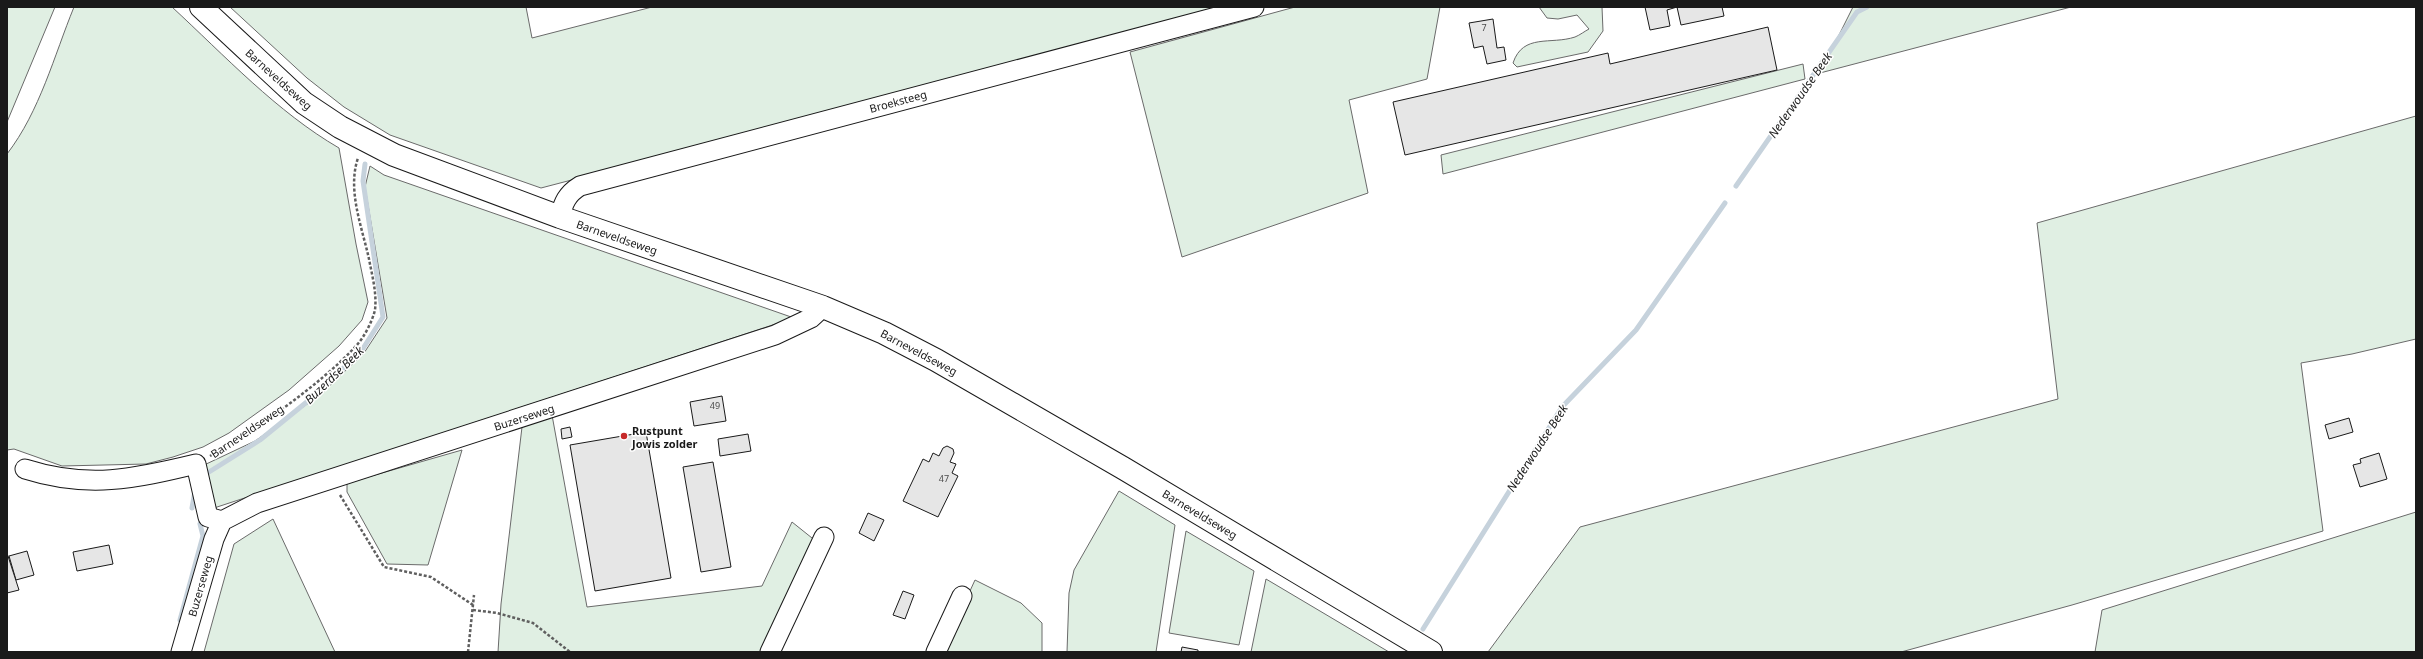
<svg xmlns="http://www.w3.org/2000/svg" width="2423" height="659" viewBox="0 0 2423 659" font-family="'Noto Sans',sans-serif">
  <rect width="100%" height="100%" fill="#fff"/>
  <!-- green -->
  <g fill="#e0efe3" stroke="#6a6a6a">
    <polygon points="7,7 55,7 7,122"/>
    <path d="M74,7H172C225,56 277,112 339,148L356,244L368,302L362,320L339,346L289,390L229,433L203,447L173,457L146,464L62,466L14,449L7,450V154C40,111 54,56 74,7Z"/>
    <polygon points="230,7 526,7 532,38 652,7 1233,7 541,188 390,135 344,107 307,78"/>
    <polygon points="1295,7 1440,7 1427,79 1349,100 1368,193 1182,257 1130,52"/>
    <path d="M1539,7H1602L1603,31L1588,52L1517,67L1513,63C1523,33 1551,45 1575,37C1580,35 1585,31 1589,29L1577,15L1558,19L1547,18Z"/>
    <polygon points="1853,7 2071,7 1820,73"/>
    <polygon points="1803,64 1805,79 1443,174 1441,155"/>
    <polygon points="2416,116 2416,339 2352,354 2301,363 2323,531 2072,605 1901,652 1488,652 1580,527 2058,399 2037,223"/>
    <polygon points="370,166 384,175 794,318 211,509 202,466 255,441 320,395 364,353 387,318 365,187"/>
    <polygon points="552,415 587,607 762,586 792,522 817,542 764,652 498,652 501,604 522,427"/>
    <polygon points="462,450 428,565 387,564 347,492 347,483"/>
    <polygon points="1119,491 1175,525 1156,652 1067,652 1069,593 1074,570"/>
    <polygon points="2416,512 2416,652 2095,652 2102,610"/>
    <polygon points="273,519 335,652 204,652 234,544"/>
    <polygon points="1186,531 1254,571 1239,645 1169,633"/>
    <polygon points="1266,579 1389,652 1251,652"/>
    <polygon points="975,580 1021,603 1042,623 1042,652 942,652"/>
  </g>
  <g fill="none" stroke-linecap="round" stroke-linejoin="round">
    <!-- stream -->
    <g stroke="#c6d2dc" stroke-width="5">
      <polyline points="1736,186 1857,12 1867,7"/>
      <polyline points="209,472 260,440 319,392 362,350 383,317 363,181 365,164"/>
      <polyline points="192,508 195,491"/>
      <polyline points="180,620 203,536 200,524"/>
      <polyline points="1423,629 1562,407 1636,330 1725,203"/>
    </g>
  </g>
  <!-- building -->
  <g fill="#e6e6e6" stroke="#1a1a1a">
    <polygon points="1645,7 1722,7 1724,16 1681,25 1677,7 1667,10 1670,26 1650,30"/>
    <polygon points="1493,19 1497,48 1504,47 1506,60 1487,64 1483,46 1474,48 1469,23"/>
    <polygon points="1768,27 1777,70 1405,155 1393,102 1608,53 1610,64"/>
    <polygon points="722,396 726,421 694,426 690,402"/>
    <polygon points="2349,418 2353,432 2329,439 2325,425"/>
    <polygon points="570,427 572,437 562,439 561,429"/>
    <polygon points="646,432 671,578 595,591 570,445"/>
    <polygon points="748,434 751,451 720,456 718,439"/>
    <polygon points="947,446 953,449 954,453 950,462 956,464 952,473 958,476 938,517 903,501 923,459 929,462 933,453 939,456 943,448"/>
    <polygon points="2379,453 2387,479 2360,487 2353,465 2361,463 2360,459"/>
    <polygon points="713,462 731,567 701,572 683,467"/>
    <polygon points="868,513 884,520 874,541 859,533"/>
    <polygon points="109,545 113,564 77,571 73,552"/>
    <polygon points="27,551 34,575 16,580 9,556"/>
    <polygon points="7,553 19,590 7,593"/>
    <polygon points="903,591 914,595 905,619 893,615"/>
    <polygon points="1182,647 1198,650 1198,652 1181,652"/>
  </g>
  <g fill="none" stroke-linecap="round" stroke-linejoin="round">
    <defs>
      <g id="minor">
        <path d="M560,217C563,203 567,194 580,186L1254,7"/>
        <path d="M25,469C88,489 134,479 196,464L208,517L222,521"/>
        <polyline points="181,652 214,539 222,521 257,503 775,335 811,318 823,307"/>
        <polyline points="770,652 824,537"/>
        <polyline points="936,652 962,596"/>
      </g>
      <polyline id="major" points="201,7 304,103 340,127 394,155 560,217 823,307 884,333 936,360 1123,468 1431,652"/>
    </defs>
    <!-- minor casing -->
    <use href="#minor" stroke="#1a1a1a" stroke-width="21"/>
    <!-- major casing -->
    <use href="#major" stroke="#1a1a1a" stroke-width="24"/>
    <!-- path -->
    <g stroke="#5f5f5f" stroke-width="2.5" stroke-dasharray="3 2" stroke-linecap="butt">
      <path d="M210,456C255,430 320,385 355,347C364,338 372,322 375,310C377,293 372,275 369,259C362,227 347,190 358,158"/>
      <polyline points="340,495 384,567 431,577 473,605"/>
      <polyline points="473,610 497,613 533,623 570,652"/>
      <polyline points="468,652 474,595"/>
    </g>
    <!-- minor -->
    <use href="#minor" stroke="#fff" stroke-width="19"/>
    <!-- major -->
    <use href="#major" stroke="#fff" stroke-width="22"/>
  </g>
  <!-- markers -->
  <circle fill="#c62828" stroke="#fff" stroke-width="1.5" cx="624" cy="436" r="4"/>
  <g text-anchor="middle" dominant-baseline="central" stroke-width="3" stroke-linejoin="round" paint-order="stroke">
    <!-- number labels -->
    <g font-size="9" fill="#4d4d4d">
      <text x="1484" y="27">7</text>
      <text x="715" y="405">49</text>
      <text x="944" y="478">47</text>
    </g>
    <!-- street labels -->
    <g font-size="11" fill="#1a1a1a" stroke="#fff">
      <text transform="translate(279 79) rotate(42)">Barneveldseweg</text>
      <text transform="translate(898 101) rotate(-15)">Broeksteeg</text>
      <text transform="translate(617 237) rotate(19)">Barneveldseweg</text>
      <text transform="translate(919 352) rotate(28)">Barneveldseweg</text>
      <text transform="translate(524 417) rotate(-18)">Buzerseweg</text>
      <text transform="translate(247 431) rotate(-34)">Barneveldseweg</text>
      <text transform="translate(1200 514) rotate(31)">Barneveldseweg</text>
      <text transform="translate(200 586) rotate(-74)">Buzerseweg</text>
    </g>
    <!-- poi labels -->
    <g font-size="11" font-weight="bold" fill="#1a1a1a" stroke="#fff" text-anchor="start">
      <text x="632" y="430">Rustpunt<tspan x="632" dy="13">Jowis zolder</tspan></text>
    </g>
    <!-- water labels -->
    <g font-size="12" font-style="italic" fill="#1a1a1a" stroke="#fff">
      <text transform="translate(1800 95) rotate(-55)">Nederwoudse Beek</text>
      <text transform="translate(334 375) rotate(-44)">Buzerdse Beek</text>
      <text transform="translate(1537 448) rotate(-57)">Nederwoudse Beek</text>
    </g>
  </g>
  <!-- border -->
  <rect width="2423" height="659" fill="none" stroke="#1a1a1a" stroke-width="16"/>
</svg>
